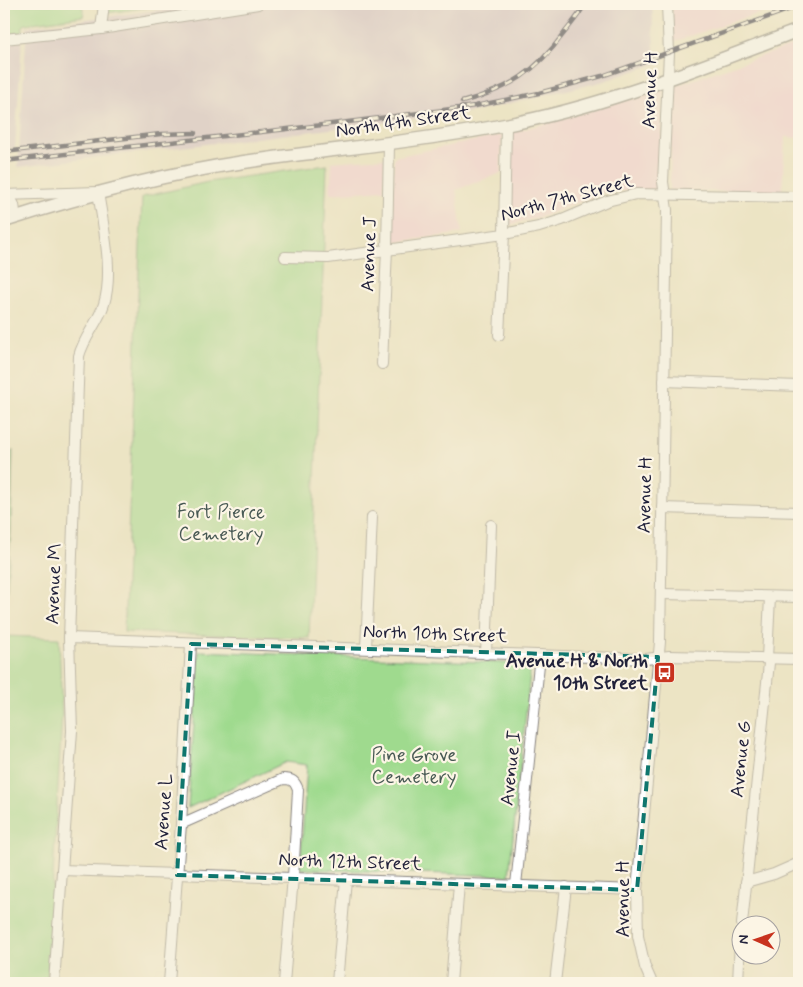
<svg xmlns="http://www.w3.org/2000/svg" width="803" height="987" viewBox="0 0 803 987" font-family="Mynerve,sans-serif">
  <rect width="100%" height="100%" fill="#fcf5e5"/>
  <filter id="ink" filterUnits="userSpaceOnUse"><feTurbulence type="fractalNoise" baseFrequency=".02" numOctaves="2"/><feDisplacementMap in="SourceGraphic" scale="10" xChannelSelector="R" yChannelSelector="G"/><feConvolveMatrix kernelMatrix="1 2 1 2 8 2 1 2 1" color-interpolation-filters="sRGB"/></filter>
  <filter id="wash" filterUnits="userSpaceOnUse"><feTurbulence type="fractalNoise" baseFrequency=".0096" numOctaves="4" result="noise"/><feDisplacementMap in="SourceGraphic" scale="20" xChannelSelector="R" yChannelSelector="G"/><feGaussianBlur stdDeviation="1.12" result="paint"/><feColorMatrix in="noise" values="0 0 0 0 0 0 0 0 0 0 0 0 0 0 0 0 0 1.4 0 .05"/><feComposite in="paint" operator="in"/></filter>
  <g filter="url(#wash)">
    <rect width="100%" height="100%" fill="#ece4c4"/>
    <!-- built -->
    <g fill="#f5cfd9">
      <polygon points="672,4 794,4 737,20 673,42"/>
      <polygon points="799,43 799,138 785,137 782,193 670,190 672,87"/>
      <polygon points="663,90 661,189 607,191 544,216 509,225 511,133"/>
      <polygon points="502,135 501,173 456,190 462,233 392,243 394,157"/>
      <polygon points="385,158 384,190 330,194 332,165 330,162"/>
    </g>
    <!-- industrial -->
    <g fill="#d1bdcb">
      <polygon points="204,4 652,4 655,64 601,82 477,111 18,167 27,27"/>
      <polygon points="22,41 15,148 4,149 4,43"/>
    </g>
    <!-- green -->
    <g fill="#9fda8e" stroke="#607e64">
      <polygon points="4,4 82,4 84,16 26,24 23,26 22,33 4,35"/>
      <polygon points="108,4 174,4 107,13"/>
      <polygon points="327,165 309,638 124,632 142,197 208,182"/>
      <polygon points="4,632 5,632 5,636 59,638 62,715 47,983 4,983"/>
      <polygon points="199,651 531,664 509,876 300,869 307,765 286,762 188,808"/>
    </g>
    <!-- forest -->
    <polygon fill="#7fba79" stroke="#506e5a" points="13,450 11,533 4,628 4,459"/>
  </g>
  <g filter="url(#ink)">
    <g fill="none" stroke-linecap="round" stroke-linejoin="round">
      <defs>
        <g id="minor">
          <polyline points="101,29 104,4"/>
          <polyline points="4,39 101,29 258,4"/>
          <path d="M4,195L98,192C103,226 114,271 104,304C98,323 84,337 79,356L69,638L72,731L54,983"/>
          <path d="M4,196C15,199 15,207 15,217"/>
          <polyline points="285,257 328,258 504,234 539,227 562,220 607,201 636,194 799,197"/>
          <polyline points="499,335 504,234 506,125"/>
          <polyline points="382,364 387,249 389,144"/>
          <polyline points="664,381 799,386"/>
          <polyline points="662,508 799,512"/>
          <polyline points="661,594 799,597"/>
          <polyline points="69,638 646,659 669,656 799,659"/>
          <polyline points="366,648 372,517"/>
          <polyline points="486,654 491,525"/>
          <path d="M181,824L283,779C292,779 295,781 298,790L293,877L284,983"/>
          <polyline points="62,870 637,890"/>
          <polyline points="746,882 774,874 799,863"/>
          <polyline points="516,885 540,655"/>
          <polyline points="742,924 769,663 767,658 770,597"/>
          <polyline points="169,983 181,824 191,644"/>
          <polyline points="337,983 346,879"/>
          <polyline points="451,983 459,884"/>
          <polyline points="555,983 566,887"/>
          <polyline points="652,983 645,967 638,936 637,890 660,642 667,210 663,182 669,53 667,4"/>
          <polyline points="738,983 740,940"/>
        </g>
        <path id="major" d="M4,221C82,196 162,174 244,162C331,149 419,142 505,125C607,106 703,66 799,30"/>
      </defs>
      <!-- minor casing -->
      <use href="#minor" stroke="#878380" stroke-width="12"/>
      <!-- major casing -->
      <use href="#major" stroke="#878380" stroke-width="15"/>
      <!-- minor -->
      <use href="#minor" stroke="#fff" stroke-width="10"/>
      <!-- major -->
      <use href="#major" stroke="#fff" stroke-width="12"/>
      <defs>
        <g id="rail">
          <path d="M462,102C511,88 535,73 565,32C572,23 580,14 585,4"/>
          <polyline points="4,152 161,134 195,133"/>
          <polyline points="4,161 340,123 475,106 539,93 602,76 799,6"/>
        </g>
      </defs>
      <!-- rail casing -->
      <use href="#rail" stroke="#22223b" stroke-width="4.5"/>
      <!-- rail -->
      <use href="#rail" stroke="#fcf5e5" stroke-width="2.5" stroke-dasharray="8" stroke-linecap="butt"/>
    </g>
  </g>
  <!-- marked area -->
  <path d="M0 0H803V987H0ZM191,644L658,657L637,890L177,875Z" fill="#ece4c4" fill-opacity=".55" fill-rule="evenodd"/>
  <path fill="none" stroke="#0f766e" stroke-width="4" stroke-dasharray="10 6" stroke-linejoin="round" d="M191,644L658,657L637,890L177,875Z"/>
  <!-- icons -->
  <defs>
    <symbol id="bus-square" viewBox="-11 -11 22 22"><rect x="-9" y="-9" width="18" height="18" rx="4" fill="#c8321e" stroke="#fcf5e5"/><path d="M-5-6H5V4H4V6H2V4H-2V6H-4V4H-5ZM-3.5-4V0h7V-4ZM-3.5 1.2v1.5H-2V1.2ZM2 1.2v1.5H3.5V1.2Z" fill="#fff"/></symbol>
  </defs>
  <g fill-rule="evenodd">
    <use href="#bus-square" x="652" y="660" width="25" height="25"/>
  </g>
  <g text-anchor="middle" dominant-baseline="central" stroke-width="4.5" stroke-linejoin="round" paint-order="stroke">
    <!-- street labels -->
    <g font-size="19" fill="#22223b" stroke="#fcf5e5">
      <text transform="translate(650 90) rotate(-88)">Avenue H</text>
      <text transform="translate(403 122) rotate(-8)">North 4th Street</text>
      <text transform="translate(567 198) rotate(-15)">North 7th Street</text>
      <text transform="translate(369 254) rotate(-88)">Avenue J</text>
      <text transform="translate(645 495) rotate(-89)">Avenue H</text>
      <text transform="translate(54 584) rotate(-88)">Avenue M</text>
      <text transform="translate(435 634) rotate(2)">North 10th Street</text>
      <text transform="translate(741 759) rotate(-84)">Avenue G</text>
      <text transform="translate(511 768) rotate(-84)">Avenue I</text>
      <text transform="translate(164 812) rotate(-86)">Avenue L</text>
      <text transform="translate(350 862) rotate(2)">North 12th Street</text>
      <text transform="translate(623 899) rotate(-90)">Avenue H</text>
    </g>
    <!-- park labels -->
    <g font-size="19" fill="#485954" stroke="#fcf5e5">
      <text x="221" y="512">Fort Pierce<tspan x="221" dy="22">Cemetery</tspan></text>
      <text x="414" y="755">Pine Grove<tspan x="414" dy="22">Cemetery</tspan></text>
    </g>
    <!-- poi labels -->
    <g font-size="19" font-weight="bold" fill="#22223b" stroke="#fcf5e5" text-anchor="end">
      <text x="648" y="661">Avenue H &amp; North<tspan x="648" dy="22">10th Street</tspan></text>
    </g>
  </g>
  <!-- margin -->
  <rect width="803" height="987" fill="none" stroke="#fcf5e5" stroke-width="20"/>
  <!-- north arrow -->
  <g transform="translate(756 940) rotate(272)"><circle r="24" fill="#fcf5e5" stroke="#a5a1a1"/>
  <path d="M0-4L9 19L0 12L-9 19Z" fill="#c8321e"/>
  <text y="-8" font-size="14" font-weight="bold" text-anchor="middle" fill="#22223b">N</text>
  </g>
</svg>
